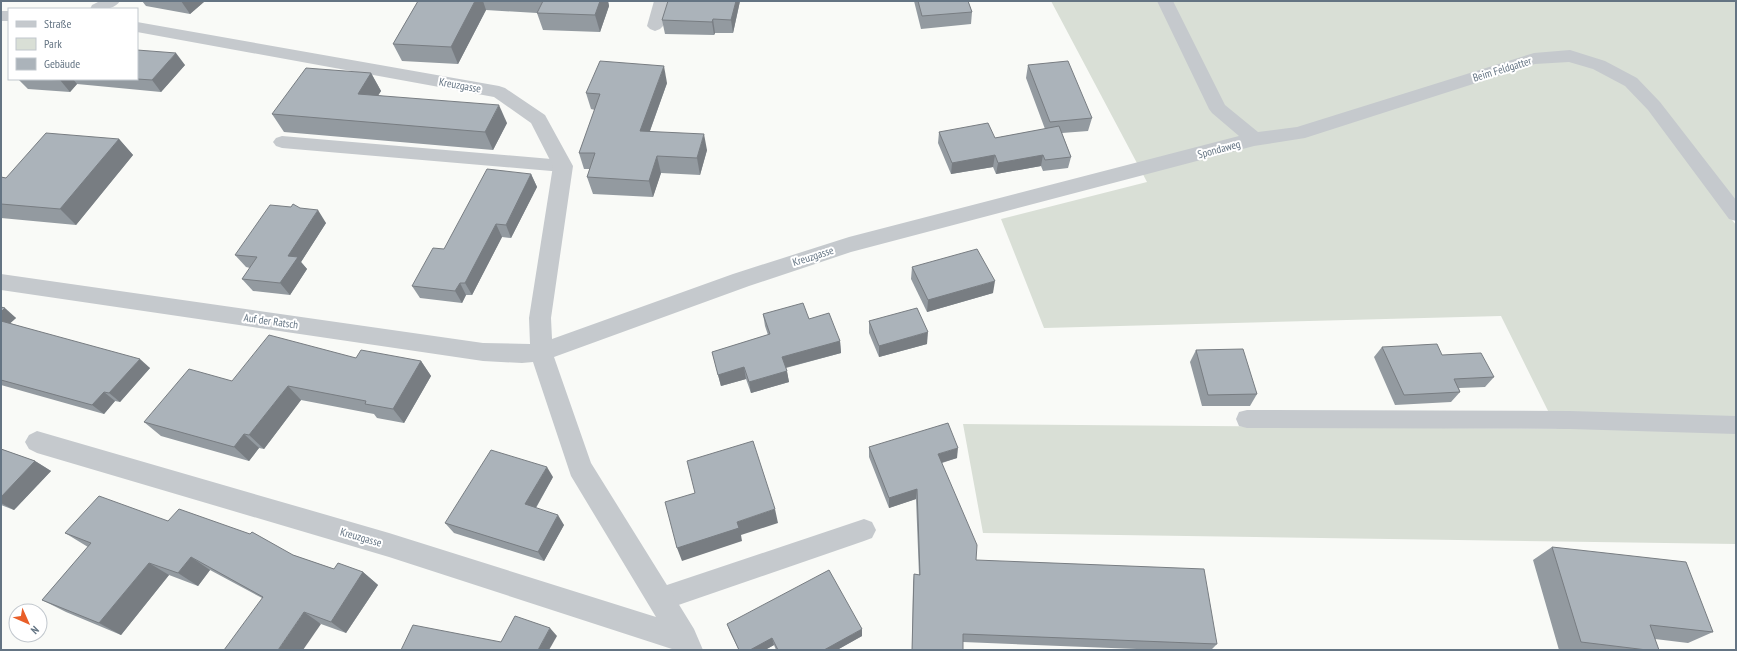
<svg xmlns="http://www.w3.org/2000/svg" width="1737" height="651" viewBox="0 0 1737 651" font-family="'PT Sans Narrow',sans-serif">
  <rect width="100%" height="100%" fill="#f9faf7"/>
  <!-- green -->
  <polygon fill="#d9dfd6" points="1051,1 1736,1 1736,199 1717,200 1736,225 1736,544 983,533 963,424 1557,429 1501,316 1044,328 1001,219 1147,182"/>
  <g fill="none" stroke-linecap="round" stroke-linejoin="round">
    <!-- lane -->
    <g fill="#c5c9cd" fill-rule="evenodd">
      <polygon points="654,1 668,1 663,26 660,29 655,31 650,29 647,26"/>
      <polygon points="282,136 563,160 569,162 572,166 569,170 563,172 282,148 276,146 273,142 276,138"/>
      <polygon points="1247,410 1570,411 1736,416 1736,434 1570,429 1247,428 1239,426 1236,419 1239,412"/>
      <polygon points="864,519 872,522 876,530 872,538 864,541 661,611 652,607 649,599 652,591 661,587"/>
    </g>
    <!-- street -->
    <g fill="#c5c9cd" fill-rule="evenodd">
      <path d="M100,1H120C113,11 101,9 90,9L92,5Z"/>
      <polygon points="1157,1 1173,1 1225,105 1258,132 1297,127 1534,53 1570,50 1605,61 1637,78 1660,102 1736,200 1736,221 1729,219 1648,110 1625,86 1593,69 1569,62 1535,64 1305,138 1254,146 851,252 749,286 554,357 591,463 670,590 694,629 703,650 675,650 389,557 37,453 29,449 25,442 29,435 37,431 389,533 656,617 571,476 533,362 522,363 483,361 1,290 1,274 483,343 530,344 529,318 553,166 531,123 494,97 137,32 137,22 499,86 505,88 545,115 573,166 551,318 552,339 733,274 849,237 1239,136 1212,113 1209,109"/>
      <rect x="1" y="11" width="8" height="10"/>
    </g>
  </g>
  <!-- wall -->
  <g fill="#939aa0">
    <polygon points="142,1 205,1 190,14 146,6"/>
    <polygon points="418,1 608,1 609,6 600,32 543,30 537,13 486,10 458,64 402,61 393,44"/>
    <polygon points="740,1 733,33 715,33 714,35 665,34 662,20"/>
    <polygon points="914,1 968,1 972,12 971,24 921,29"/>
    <polygon points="137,50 185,65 161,92 77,84 70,92 28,89 18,79 137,79"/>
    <polygon points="1028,65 1092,118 1088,131 1062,133 1071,157 1068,168 1043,171 1041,166 996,174 993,167 951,174 938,143 939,132 995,138 1045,129 1026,78"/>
    <polygon points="371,73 381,91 378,95 507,123 493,150 284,132 272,114"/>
    <polygon points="667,83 650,131 707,150 700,175 661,173 653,197 593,194 587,177 590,169 584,169 579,153 595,110 591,109 586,93"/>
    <polygon points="119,139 133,155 76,225 1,218 1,177 6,178"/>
    <polygon points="531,174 537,187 511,238 502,237 472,295 466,295 462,303 420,298 412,286 444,249"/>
    <polygon points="300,208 326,223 301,262 307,269 290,295 253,291 242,279 250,268 246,267 235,255"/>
    <polygon points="912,267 993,293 927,312 911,279"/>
    <polygon points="1,307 16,318 10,323 150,368 120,402 115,401 104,414 1,385"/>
    <polygon points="763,314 809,319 840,341 841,353 786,368 789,382 751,393 746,379 721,386 712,352 768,335 765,326"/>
    <polygon points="869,321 927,344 879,357 869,333"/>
    <polygon points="1382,347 1442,355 1494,377 1485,387 1459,388 1460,392 1451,402 1395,405 1374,357"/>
    <polygon points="1196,350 1257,394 1250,406 1202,406 1190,362"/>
    <polygon points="356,358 421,361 431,376 404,423 377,418 374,414 301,400 264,449 259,448 249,461 161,436 144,422 232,381"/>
    <polygon points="869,447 957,458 942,463 976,560 1217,644 1211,650 1162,650 963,642 963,650 912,650 913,583 914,574 919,575 916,499 889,508 869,457"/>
    <polygon points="1,449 35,461 51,471 14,510 1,505"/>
    <polygon points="553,477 536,508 564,525 544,561 454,533 445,523"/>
    <polygon points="168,521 293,555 334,569 363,572 378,585 346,633 321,624 262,598 210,570 198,586 169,575 121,635 66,612 42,600 88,547 65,533"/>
    <polygon points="1552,547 1713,632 1688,643 1655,639 1659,650 1559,650 1533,560"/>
    <polygon points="727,624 862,636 837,650 776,650 774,645 765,650 739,650 730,632"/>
  </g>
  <!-- shaded-wall -->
  <g fill="#787d82">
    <polygon points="181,1 205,1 190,14"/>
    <polygon points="475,1 483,1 486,10 458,64 451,47"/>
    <polygon points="600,1 608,1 609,6 600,32 595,15"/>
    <polygon points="736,1 740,1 733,33 731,20"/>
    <polygon points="713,19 715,33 714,35 712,22"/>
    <polygon points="176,53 185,65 161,92 152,80"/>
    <polygon points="664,66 667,83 644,147 640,131"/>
    <polygon points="371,73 381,91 368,112 358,94"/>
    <polygon points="61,79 73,79 77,84 70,92 60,80"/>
    <polygon points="499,105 507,123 493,150 485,132"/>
    <polygon points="704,134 707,150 700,175 697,158"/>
    <polygon points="119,139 133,155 76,225 60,209"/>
    <polygon points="995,155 993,167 951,174 952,163"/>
    <polygon points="1043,155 1041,166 996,174 998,163"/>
    <polygon points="657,156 661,173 653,197 649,181"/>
    <polygon points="531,174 537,187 511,238 506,225"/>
    <polygon points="318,210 326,223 301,262 307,269 290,295 280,283 288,256"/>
    <polygon points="496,224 502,237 472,295 465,283"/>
    <polygon points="995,281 993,293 927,312 928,300"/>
    <polygon points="460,283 466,295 462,303 455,291"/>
    <polygon points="5,308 16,318 5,328 1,325 1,312"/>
    <polygon points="928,332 927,344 879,357 879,346"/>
    <polygon points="840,341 841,353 784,368 782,357"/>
    <polygon points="140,359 150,368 120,402 109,393"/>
    <polygon points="421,361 431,376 404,423 393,409"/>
    <polygon points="744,367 746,379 721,386 718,375"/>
    <polygon points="787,371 789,382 751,393 749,382"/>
    <polygon points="288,386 301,400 264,449 249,435"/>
    <polygon points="104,392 115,401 104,414 92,405"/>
    <polygon points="244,434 259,448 249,461 234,447"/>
    <polygon points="958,448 957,458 937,464 938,454"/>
    <polygon points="35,461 51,471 14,510 1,503 1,497"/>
    <polygon points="547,467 553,477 532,514 525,504"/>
    <polygon points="917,489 916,499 889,508 889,498"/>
    <polygon points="775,509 778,523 741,535 742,541 682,561 677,548 737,522"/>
    <polygon points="558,515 564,525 544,561 538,552"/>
    <polygon points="191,557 210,570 198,586 178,573"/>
    <polygon points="149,563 169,575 121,635 99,623"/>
    <polygon points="363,572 378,585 346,633 331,622"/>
    <polygon points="304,612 321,624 303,650 278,650"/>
    <polygon points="550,628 557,636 549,650 538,650"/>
    <polygon points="862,629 862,636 837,650 824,650"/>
    <polygon points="772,638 774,645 765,650 750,650"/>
  </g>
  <!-- building -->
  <g fill="#abb3ba" stroke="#787d82">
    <polygon points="418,1 475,1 451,47 393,44"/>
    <polygon points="543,1 600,1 595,15 537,13"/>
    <polygon points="668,1 736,1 731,20 713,19 712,22 662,20"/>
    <polygon points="918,1 968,1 972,12 922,16"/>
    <polygon points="137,50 176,53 152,80 137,79"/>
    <polygon points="600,61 664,66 640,131 704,134 697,158 657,156 649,181 587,177 595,153 579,153 600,94 586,93"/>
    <polygon points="1068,61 1092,118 1050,122 1028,65"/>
    <polygon points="306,68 371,73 358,94 499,105 485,132 272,114"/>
    <polygon points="43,79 61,79 60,80"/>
    <polygon points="988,123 995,138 1059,126 1071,157 1045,160 1043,155 998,163 995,155 952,163 939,132"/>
    <polygon points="46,133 119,139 60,209 1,204 1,177 6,178"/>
    <polygon points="487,169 531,174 506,225 496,224 465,283 460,283 455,291 412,286 433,248 444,249"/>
    <polygon points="293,204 300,208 318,210 288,256 298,257 280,283 242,279 257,257 235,255 270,205 291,207"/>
    <polygon points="977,249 995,281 928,300 912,267"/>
    <polygon points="803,303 809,319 829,313 840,341 782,357 787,371 749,382 744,367 718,375 712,352 770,334 763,314"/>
    <polygon points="1,307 5,308 1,312"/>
    <polygon points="917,308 928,332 879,346 869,321"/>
    <polygon points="1,321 140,359 109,393 104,392 92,405 1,380"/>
    <polygon points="269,335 356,358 361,350 421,361 393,409 365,404 366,401 288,386 249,435 244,434 234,447 144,422 189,369 232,381"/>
    <polygon points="1437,344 1442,355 1481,353 1494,377 1454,379 1460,392 1404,395 1382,347"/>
    <polygon points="1243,349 1257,394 1208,395 1196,350"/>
    <polygon points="948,423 958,448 938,454 977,545 976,560 1204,569 1217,644 963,634 963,650 912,650 914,574 920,575 917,489 889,498 869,447"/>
    <polygon points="753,441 775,509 737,522 739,528 677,548 665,502 695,493 687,461"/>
    <polygon points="1,449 35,461 1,497"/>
    <polygon points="491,450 547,467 525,504 558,515 538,552 445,523"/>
    <polygon points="99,496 168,521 179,509 250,534 252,532 293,555 334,569 338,563 363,572 331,622 304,612 278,650 224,650 263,597 191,557 178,573 149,563 99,623 42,600 91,543 65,533"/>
    <polygon points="1552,547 1686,562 1713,632 1650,625 1659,650 1647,650 1581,642"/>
    <polygon points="829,570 862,629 824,650 778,650 772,638 750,650 739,650 727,624"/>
    <polygon points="515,616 550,628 538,650 401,650 413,625 501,642"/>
  </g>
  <g text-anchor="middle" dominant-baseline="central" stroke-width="4" stroke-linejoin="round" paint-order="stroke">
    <!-- street labels -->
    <g font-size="11" fill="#647483" stroke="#fff">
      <text transform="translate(1502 69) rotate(-17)">Beim Feldgatter</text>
      <text transform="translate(460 85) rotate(10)">Kreuzgasse</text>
      <text transform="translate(1219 149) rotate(-15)">Spondaweg</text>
      <text transform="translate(813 256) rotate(-18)">Kreuzgasse</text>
      <text transform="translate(271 321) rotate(8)">Auf der Ratsch</text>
      <text transform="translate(361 537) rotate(16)">Kreuzgasse</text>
    </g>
  </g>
  <!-- border -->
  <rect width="1737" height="651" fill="none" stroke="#647483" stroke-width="4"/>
  <!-- legend -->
  <rect x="8" y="8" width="130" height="72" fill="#ffffff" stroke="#c1c7cd"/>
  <rect x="16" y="21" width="20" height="6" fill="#c5c9cd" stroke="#c1c7cd"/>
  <text x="44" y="28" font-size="12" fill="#647483">Straße</text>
  <rect x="16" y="38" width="20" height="12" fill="#d9dfd6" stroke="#c1c7cd"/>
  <text x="44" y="48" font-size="12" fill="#647483">Park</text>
  <rect x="16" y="58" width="20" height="12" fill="#abb3ba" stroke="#c1c7cd"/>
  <text x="44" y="68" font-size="12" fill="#647483">Gebäude</text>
  <!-- north arrow -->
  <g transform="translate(28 623) rotate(135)"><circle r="19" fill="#ffffff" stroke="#c1c7cd"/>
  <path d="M0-3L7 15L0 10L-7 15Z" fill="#e95e28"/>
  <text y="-6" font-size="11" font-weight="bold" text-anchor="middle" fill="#647483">N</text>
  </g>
</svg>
